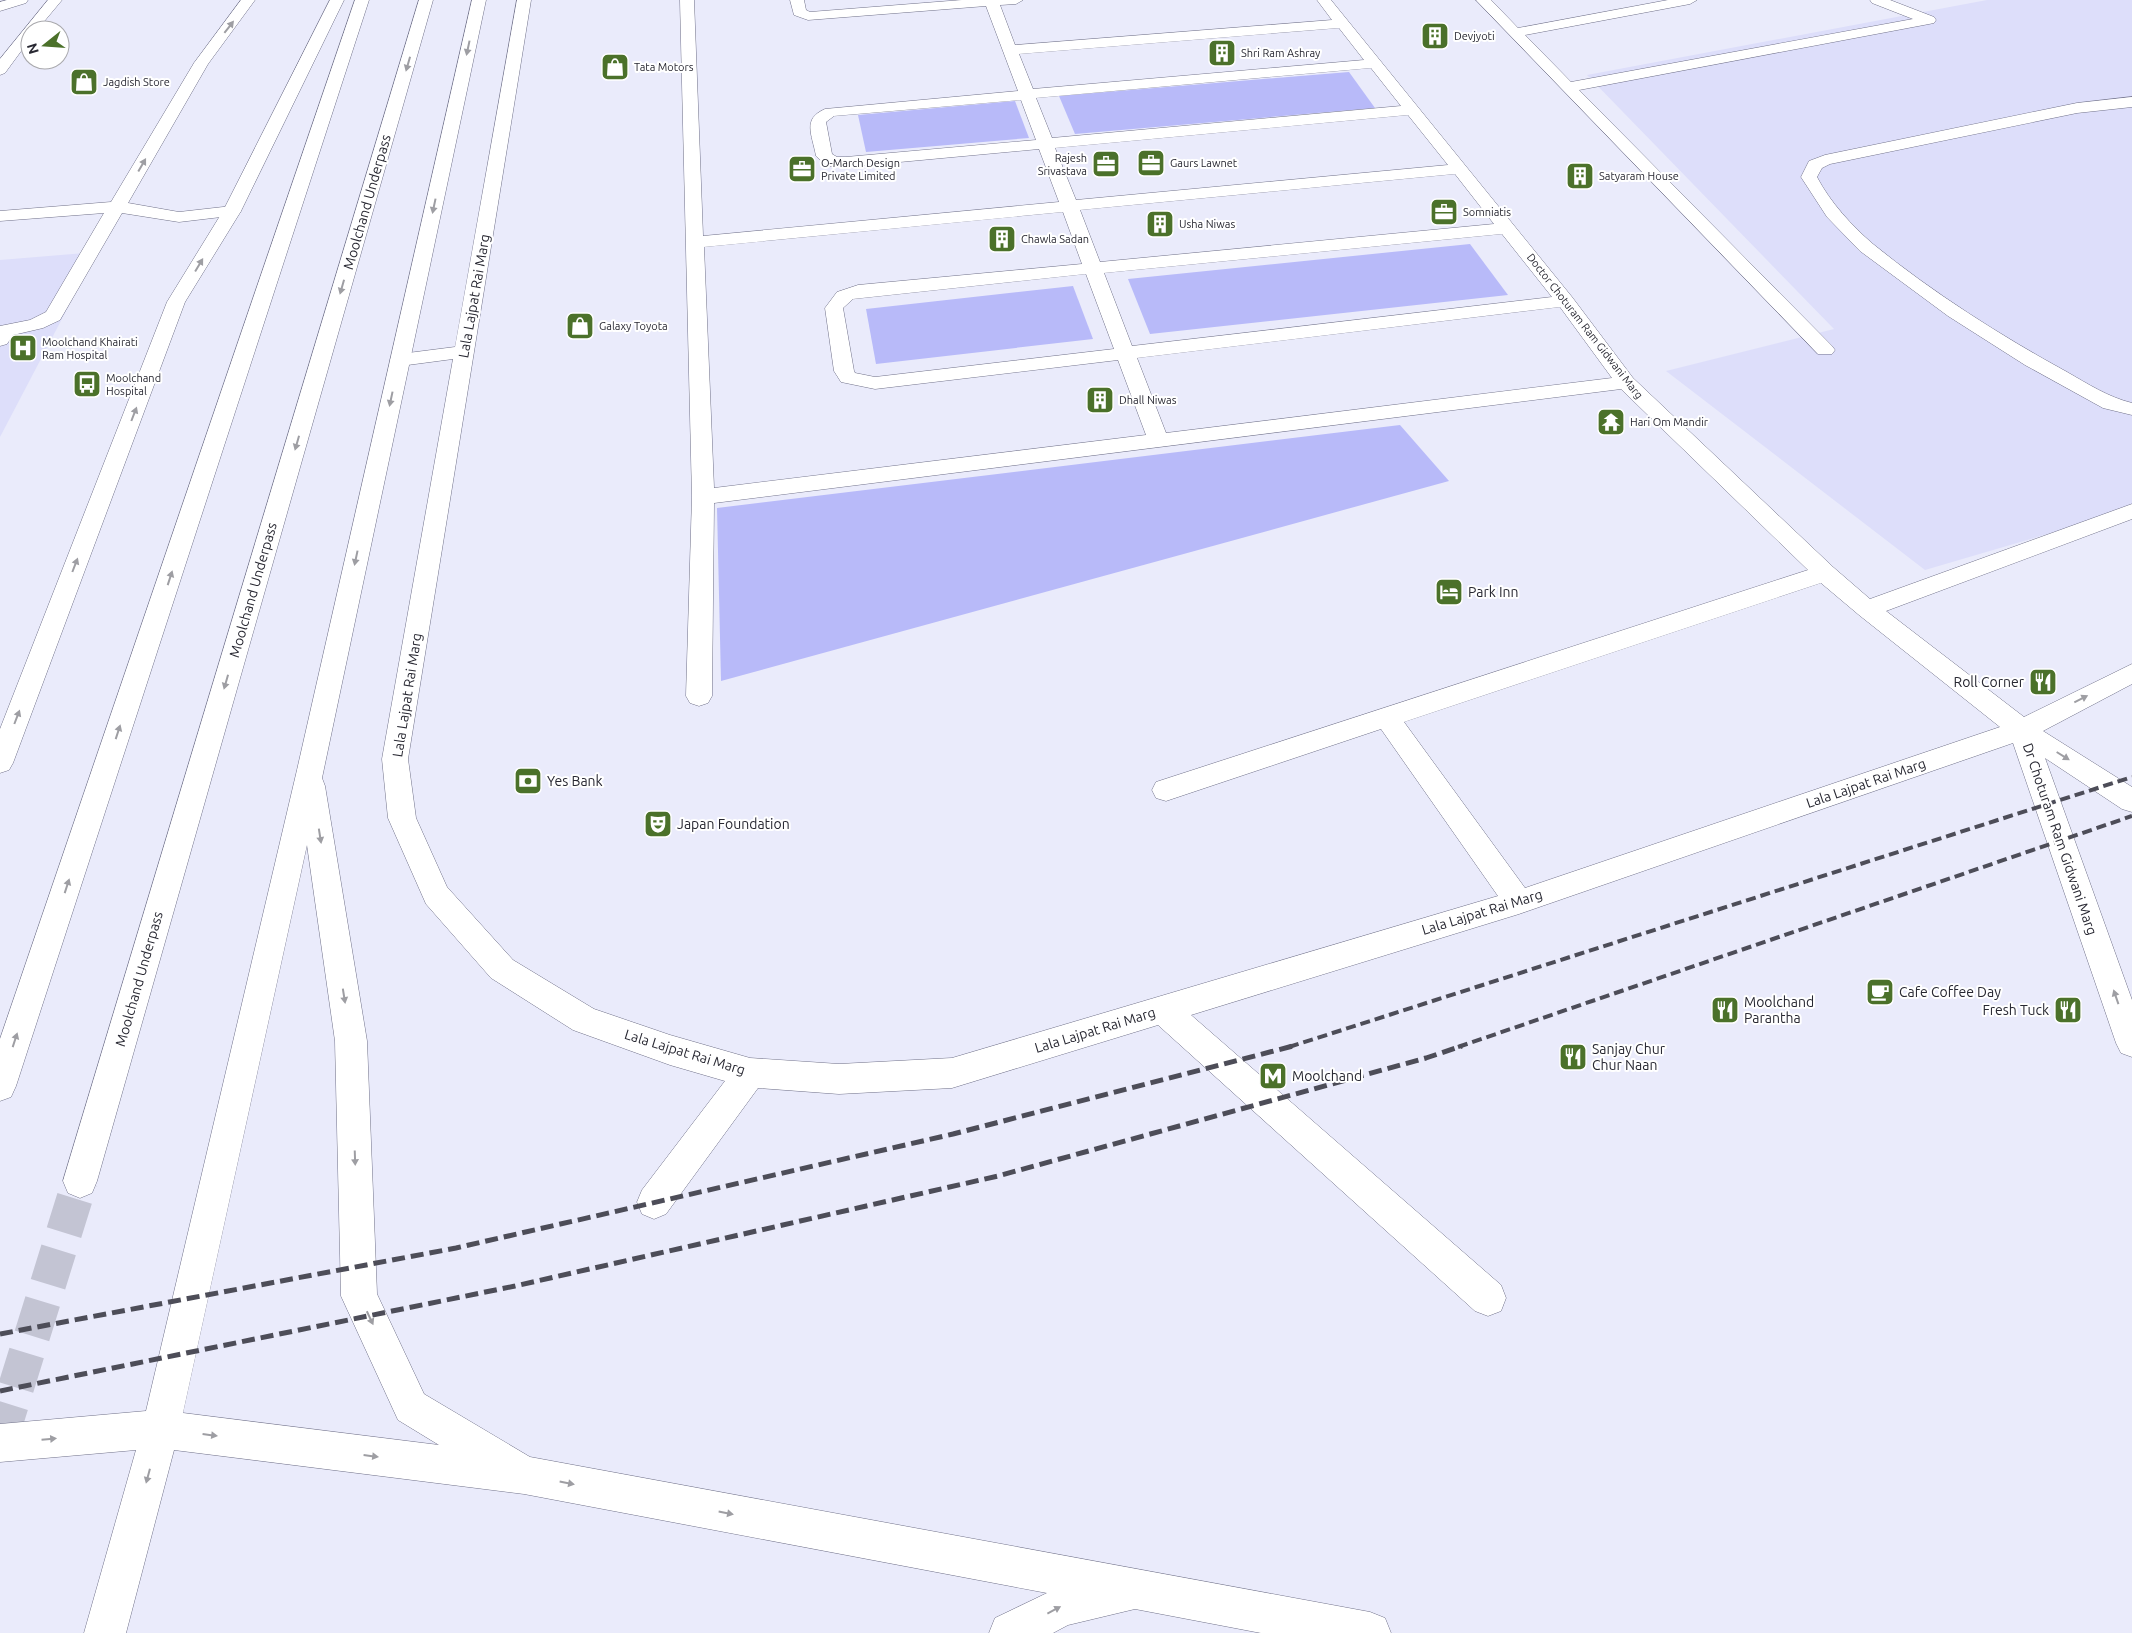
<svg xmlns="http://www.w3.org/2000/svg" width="2132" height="1633" viewBox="0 0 2132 1633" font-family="Ubuntu,sans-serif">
  <rect width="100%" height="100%" fill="#eaebfb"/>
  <!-- built -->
  <g fill="#dddefa">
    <polygon points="1987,0 2132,0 2132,509 1925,570 1666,371 1834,329 1587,75"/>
    <polygon points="97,252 0,437 0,260"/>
  </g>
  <!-- green -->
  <g fill="#b8baf9">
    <polygon points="1349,72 1375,108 1075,134 1059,96"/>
    <polygon points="1015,101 1029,138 866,152 858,115"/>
    <polygon points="1470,244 1508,295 1150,334 1128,279"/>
    <polygon points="1073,286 1093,339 876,364 866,309"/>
    <polygon points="1400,425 1449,481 721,681 717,508"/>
  </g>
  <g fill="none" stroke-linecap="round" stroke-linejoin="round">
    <!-- major-tunnel -->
    <polyline stroke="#c3c4d3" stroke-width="36" stroke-dasharray="36 18" stroke-linecap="butt" points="0,1439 80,1181"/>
    <defs>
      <g id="minor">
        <polygon points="7,0 28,0 26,3 0,11 0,2"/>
        <polygon points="48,0 62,0 37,30 30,30 30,39 5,73 0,75 0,59"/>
        <polygon points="241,0 255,0 208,64 128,203 179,212 232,206 238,207 241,211 238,215 179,222 122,213 60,320 43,328 13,335 7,344 0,346 0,326 30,320 46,312 104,213 0,221 0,211 111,202 194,63"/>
        <path d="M517,0H531L408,759L416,818L447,887L513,960L594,1009L670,1035L750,1058L839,1064L952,1058L1498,896L1381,729L1166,801L1156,798L1152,790L1156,782L1808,570L1621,389L714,503L712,696L708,703L699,706L690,703L686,696L692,497L680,0H694L703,236L1059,202L1039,149L846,167L827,166L816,156C812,134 802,119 825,109L1018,91L986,6L808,20L794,15L790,0H804L806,10L810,12L962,0H1023L1016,4L1000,5L1015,45L1332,20L1317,0H1331L1572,297L1633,378L1833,567L1870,599L2132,504V519L1886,611L2024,717L2132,664V684L2043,731L2132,787V812L2122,809L2045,758L2132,1000V1057L2121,1053L2116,1043L2013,743L1519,914L1191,1015L1501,1285L1506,1298L1501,1311L1488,1316L1475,1311L1158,1025L952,1088L839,1094L758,1088L666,1214L654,1219L642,1214L637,1202L642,1190L725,1081L670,1065L573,1030L491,978L426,904L388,818L382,759L453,359L400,366L393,364L390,360L393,356L400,354L455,347ZM1339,28L1364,60L1033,89L1019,54ZM1371,68L1401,106L1052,138L1036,98ZM1021,100L1036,140L846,157H837L832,154L826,122L834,116ZM1408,115L1448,165L1076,200L1055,148ZM1455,174L1494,224L1100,262L1080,210ZM1063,212L1082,264L858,285L837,292L825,308L834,371L841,382L875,389L1118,360L1146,435L714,488L704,247ZM1502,234L1552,297L1132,346L1104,273ZM1086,274L1114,349L875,377L855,373L854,371L843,308L853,299ZM1560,307L1612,378L1166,433L1137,358ZM1821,583L1859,615L2000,727L1525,888L1404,722Z"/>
        <polygon points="1476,0 1491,0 1518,28 1668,0 1697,0 1690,4 1525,35 1571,82 1913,19 1872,3 1870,0 1890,0 1934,17 1936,20 1934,23 1929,24 1579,90 1832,346 1835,350 1832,354 1818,354"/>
        <path d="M2132,97V107L2077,113L1830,164L1822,168L1817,177C1830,202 1852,226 1873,244C1932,292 2001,336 2067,372C2088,384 2108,397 2132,403V415L2103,408L2025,365L1948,316L1860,251L1827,217L1801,177L1809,161L1825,155L2077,103Z"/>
      </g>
      <g id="major">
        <polygon points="330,0 344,0 241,211 185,302 13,763 9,770 0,773 0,729 167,302 223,211"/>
        <polygon points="355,0 369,0 16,1086 11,1097 0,1101 0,1039"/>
        <polygon points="419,0 433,0 97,1181 92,1193 80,1198 68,1193 63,1181"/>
        <path d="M472,0H486L322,778L325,786L367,1041L377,1294L424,1394L530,1457L1370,1612L1385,1618L1391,1633H1261L1135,1609L1068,1625L1053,1633H989L995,1618L1047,1593L524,1494L174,1450L126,1633H84L136,1450L0,1462V1424L146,1411L297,770ZM307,845L335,1041L341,1296L398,1420L439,1445L183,1413Z"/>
      </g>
    </defs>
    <!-- minor casing -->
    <use href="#minor" stroke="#707189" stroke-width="1"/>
    <!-- major casing -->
    <use href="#major" stroke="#707189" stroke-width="1"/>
    <!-- minor -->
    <use href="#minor" fill="#fff" fill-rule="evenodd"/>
    <!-- major -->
    <use href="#major" fill="#fff" fill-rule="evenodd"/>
    <!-- rail-far1 -->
    <g stroke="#4d4d58" stroke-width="4" stroke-dasharray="10 5" stroke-linecap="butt">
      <polyline points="1289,1047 2132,777"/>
      <polyline points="1458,1047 2132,816"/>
    </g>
    <!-- rail -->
    <g stroke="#4d4d58" stroke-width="5" stroke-dasharray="13 6" stroke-linecap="butt">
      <polyline points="0,1334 456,1248 953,1134 1293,1046"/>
      <polyline points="0,1391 515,1286 998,1176 1426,1058 1462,1046"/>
    </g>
  </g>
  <!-- one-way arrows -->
  <defs><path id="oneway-solid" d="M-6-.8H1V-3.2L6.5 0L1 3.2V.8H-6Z" transform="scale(1.25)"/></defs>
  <g fill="#9e9ea3">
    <use href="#oneway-solid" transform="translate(229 27) rotate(-52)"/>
    <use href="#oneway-solid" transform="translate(468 48) rotate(102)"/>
    <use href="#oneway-solid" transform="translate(408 64) rotate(106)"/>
    <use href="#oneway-solid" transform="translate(142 165) rotate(-60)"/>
    <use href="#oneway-solid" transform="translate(434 206) rotate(102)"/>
    <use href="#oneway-solid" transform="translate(199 265) rotate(-59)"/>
    <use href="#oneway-solid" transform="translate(342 287) rotate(106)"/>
    <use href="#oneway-solid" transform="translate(391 399) rotate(102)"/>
    <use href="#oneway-solid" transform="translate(134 414) rotate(-69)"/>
    <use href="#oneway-solid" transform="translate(297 443) rotate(106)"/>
    <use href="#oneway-solid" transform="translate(356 558) rotate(102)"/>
    <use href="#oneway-solid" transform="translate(75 565) rotate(-69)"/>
    <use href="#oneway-solid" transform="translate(170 578) rotate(-72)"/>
    <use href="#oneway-solid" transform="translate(226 682) rotate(106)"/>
    <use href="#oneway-solid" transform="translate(2081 699) rotate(-27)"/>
    <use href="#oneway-solid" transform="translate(17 717) rotate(-69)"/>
    <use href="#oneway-solid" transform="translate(118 732) rotate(-72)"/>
    <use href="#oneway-solid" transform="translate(2063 756) rotate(32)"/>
    <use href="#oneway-solid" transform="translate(320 836) rotate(81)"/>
    <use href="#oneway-solid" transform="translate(67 886) rotate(-72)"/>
    <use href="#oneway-solid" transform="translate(344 996) rotate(81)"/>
    <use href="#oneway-solid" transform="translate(2116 997) rotate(-109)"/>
    <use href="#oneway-solid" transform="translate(15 1040) rotate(-72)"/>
    <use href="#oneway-solid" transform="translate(355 1158) rotate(88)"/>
    <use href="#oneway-solid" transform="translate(370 1318) rotate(65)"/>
    <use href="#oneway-solid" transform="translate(210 1435) rotate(7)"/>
    <use href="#oneway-solid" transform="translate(49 1439) rotate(-5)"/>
    <use href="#oneway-solid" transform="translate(371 1456) rotate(7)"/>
    <use href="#oneway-solid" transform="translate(148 1476) rotate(105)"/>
    <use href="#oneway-solid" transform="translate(567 1483) rotate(11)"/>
    <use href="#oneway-solid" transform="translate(726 1513) rotate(11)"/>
    <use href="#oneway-solid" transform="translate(1054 1610) rotate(-28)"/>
  </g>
  <!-- icons -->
  <defs>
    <symbol id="building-square" viewBox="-11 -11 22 22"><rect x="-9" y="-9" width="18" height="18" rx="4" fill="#4b712a" stroke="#fff"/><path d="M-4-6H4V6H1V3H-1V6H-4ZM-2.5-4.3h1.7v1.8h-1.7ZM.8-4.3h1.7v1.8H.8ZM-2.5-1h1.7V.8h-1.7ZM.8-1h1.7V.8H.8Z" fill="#fff"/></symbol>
    <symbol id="shop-square" viewBox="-11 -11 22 22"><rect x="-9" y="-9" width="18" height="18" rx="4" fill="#4b712a" stroke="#fff"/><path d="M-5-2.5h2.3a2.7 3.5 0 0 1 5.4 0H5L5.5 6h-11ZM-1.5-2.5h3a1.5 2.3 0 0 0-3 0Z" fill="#fff"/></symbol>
    <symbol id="office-square" viewBox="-11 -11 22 22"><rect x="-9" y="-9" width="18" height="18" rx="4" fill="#4b712a" stroke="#fff"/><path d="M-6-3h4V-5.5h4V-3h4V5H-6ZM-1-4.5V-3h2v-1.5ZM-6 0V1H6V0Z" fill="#fff"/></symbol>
    <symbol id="hospital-square" viewBox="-11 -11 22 22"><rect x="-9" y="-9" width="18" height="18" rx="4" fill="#4b712a" stroke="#fff"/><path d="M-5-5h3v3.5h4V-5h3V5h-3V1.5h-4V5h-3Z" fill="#fff"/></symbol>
    <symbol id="bus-square" viewBox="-11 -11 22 22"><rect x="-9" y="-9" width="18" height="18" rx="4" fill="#4b712a" stroke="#fff"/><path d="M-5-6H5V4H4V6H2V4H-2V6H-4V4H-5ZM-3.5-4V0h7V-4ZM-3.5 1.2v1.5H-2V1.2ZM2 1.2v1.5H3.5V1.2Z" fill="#fff"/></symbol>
    <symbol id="temple-square" viewBox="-11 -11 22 22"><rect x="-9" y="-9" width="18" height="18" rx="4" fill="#4b712a" stroke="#fff"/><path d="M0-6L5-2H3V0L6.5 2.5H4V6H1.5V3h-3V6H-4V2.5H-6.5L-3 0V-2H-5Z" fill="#fff"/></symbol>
    <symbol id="hotel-square" viewBox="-11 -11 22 22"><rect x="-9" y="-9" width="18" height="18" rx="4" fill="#4b712a" stroke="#fff"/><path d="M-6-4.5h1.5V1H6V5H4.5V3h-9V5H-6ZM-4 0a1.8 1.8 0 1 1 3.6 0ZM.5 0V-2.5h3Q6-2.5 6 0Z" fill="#fff"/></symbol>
    <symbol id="restaurant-square" viewBox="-11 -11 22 22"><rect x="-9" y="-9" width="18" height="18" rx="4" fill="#4b712a" stroke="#fff"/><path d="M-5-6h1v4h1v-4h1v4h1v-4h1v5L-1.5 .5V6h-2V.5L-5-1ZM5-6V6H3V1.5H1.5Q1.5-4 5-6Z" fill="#fff"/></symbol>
    <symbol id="bank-square" viewBox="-11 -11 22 22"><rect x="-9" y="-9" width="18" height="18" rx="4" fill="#4b712a" stroke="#fff"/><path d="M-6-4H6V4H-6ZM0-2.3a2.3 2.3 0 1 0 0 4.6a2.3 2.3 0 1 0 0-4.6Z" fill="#fff"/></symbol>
    <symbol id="theatre-square" viewBox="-11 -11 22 22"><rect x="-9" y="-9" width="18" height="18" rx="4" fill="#4b712a" stroke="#fff"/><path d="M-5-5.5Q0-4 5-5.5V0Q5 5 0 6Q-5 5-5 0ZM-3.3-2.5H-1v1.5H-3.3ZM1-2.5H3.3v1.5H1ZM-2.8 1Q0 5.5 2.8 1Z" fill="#fff"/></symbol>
    <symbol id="cafe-square" viewBox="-11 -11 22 22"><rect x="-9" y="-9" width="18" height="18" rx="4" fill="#4b712a" stroke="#fff"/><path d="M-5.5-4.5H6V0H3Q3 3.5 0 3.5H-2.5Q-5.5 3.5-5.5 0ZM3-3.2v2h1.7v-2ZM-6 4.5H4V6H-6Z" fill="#fff"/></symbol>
    <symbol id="metro-square" viewBox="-11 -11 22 22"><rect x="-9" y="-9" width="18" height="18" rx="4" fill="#4b712a" stroke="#fff"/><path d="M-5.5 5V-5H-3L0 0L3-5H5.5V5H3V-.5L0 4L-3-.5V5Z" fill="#fff"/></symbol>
  </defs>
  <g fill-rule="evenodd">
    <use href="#building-square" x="1419" y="20" width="32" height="32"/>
    <use href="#building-square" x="1206" y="37" width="32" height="32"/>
    <use href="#shop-square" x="599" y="51" width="32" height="32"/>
    <use href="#shop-square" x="68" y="66" width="32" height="32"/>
    <use href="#office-square" x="1135" y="147" width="32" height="32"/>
    <use href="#office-square" x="1090" y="148" width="32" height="32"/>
    <use href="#office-square" x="786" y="153" width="32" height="32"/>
    <use href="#building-square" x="1564" y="160" width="32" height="32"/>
    <use href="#office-square" x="1428" y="196" width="32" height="32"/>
    <use href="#building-square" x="1144" y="208" width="32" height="32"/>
    <use href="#building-square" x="986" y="223" width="32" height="32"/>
    <use href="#shop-square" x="564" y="310" width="32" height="32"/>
    <use href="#hospital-square" x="7" y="332" width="32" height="32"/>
    <use href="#bus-square" x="71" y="368" width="32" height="32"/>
    <use href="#building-square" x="1084" y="384" width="32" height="32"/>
    <use href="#temple-square" x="1595" y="406" width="32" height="32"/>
    <use href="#hotel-square" x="1433" y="576" width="32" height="32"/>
    <use href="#restaurant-square" x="2027" y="666" width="32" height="32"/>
    <use href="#bank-square" x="512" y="765" width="32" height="32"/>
    <use href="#theatre-square" x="642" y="808" width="32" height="32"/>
    <use href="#cafe-square" x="1864" y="976" width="32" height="32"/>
    <use href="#restaurant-square" x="1709" y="994" width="32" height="32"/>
    <use href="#restaurant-square" x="2052" y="994" width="32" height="32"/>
    <use href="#restaurant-square" x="1557" y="1041" width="32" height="32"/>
    <use href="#metro-square" x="1257" y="1060" width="32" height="32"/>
  </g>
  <g text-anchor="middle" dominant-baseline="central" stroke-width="4" stroke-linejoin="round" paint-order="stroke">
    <!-- far-poi labels -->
    <g font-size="11" fill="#282832" stroke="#fff" text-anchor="start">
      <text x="1454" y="36">Devjyoti</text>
      <text x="1241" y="53">Shri Ram Ashray</text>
      <text x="634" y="67">Tata Motors</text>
      <text x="103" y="82">Jagdish Store</text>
      <text x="1087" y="158" text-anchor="end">Rajesh<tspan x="1087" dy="13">Srivastava</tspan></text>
      <text x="821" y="163">O-March Design<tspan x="821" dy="13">Private Limited</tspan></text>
      <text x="1170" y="163">Gaurs Lawnet</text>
      <text x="1599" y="176">Satyaram House</text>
      <text x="1463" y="212">Somniatis</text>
      <text x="1179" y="224">Usha Niwas</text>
      <text x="1021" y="239">Chawla Sadan</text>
      <text x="599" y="326">Galaxy Toyota</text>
      <text x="42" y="342">Moolchand Khairati<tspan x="42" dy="13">Ram Hospital</tspan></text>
      <text x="106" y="378">Moolchand<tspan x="106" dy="13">Hospital</tspan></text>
      <text x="1119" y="400">Dhall Niwas</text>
      <text x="1630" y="422">Hari Om Mandir</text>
    </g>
    <!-- far-street labels -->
    <g font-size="11" fill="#282832" stroke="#fff">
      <text transform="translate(1585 326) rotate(52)">Doctor Choturam Ram Gidwani Marg</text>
    </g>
    <!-- street labels -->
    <g font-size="14" fill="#282832" stroke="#fff">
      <text transform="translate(367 202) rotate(-74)">Moolchand Underpass</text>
      <text transform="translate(474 296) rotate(-80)">Lala Lajpat Rai Marg</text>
      <text transform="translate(253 590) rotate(-74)">Moolchand Underpass</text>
      <text transform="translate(407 695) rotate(-81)">Lala Lajpat Rai Marg</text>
      <text transform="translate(1866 783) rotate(-19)">Lala Lajpat Rai Marg</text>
      <text transform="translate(2060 839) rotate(71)">Dr Choturam Ram Gidwani Marg</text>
      <text transform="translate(1482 912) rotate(-17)">Lala Lajpat Rai Marg</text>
      <text transform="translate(139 979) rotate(-74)">Moolchand Underpass</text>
      <text transform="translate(1095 1030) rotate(-17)">Lala Lajpat Rai Marg</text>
      <text transform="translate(685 1052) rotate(17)">Lala Lajpat Rai Marg</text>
    </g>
    <!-- poi labels -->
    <g font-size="14" fill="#282832" stroke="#fff" text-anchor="start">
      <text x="1468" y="592">Park Inn</text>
      <text x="2024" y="682" text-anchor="end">Roll Corner</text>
      <text x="547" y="781">Yes Bank</text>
      <text x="677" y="824">Japan Foundation</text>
      <text x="1899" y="992">Cafe Coffee Day</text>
      <text x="1744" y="1002">Moolchand<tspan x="1744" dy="16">Parantha</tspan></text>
      <text x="2049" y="1010" text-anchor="end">Fresh Tuck</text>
      <text x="1592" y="1049">Sanjay Chur<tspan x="1592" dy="16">Chur Naan</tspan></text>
      <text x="1292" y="1076">Moolchand</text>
    </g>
  </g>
  <!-- north arrow -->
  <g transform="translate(45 45) rotate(253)"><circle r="24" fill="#ffffff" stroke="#a9a9ad"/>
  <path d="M0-4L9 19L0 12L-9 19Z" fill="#4b712a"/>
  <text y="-8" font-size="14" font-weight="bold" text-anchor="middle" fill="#282832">N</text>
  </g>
</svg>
